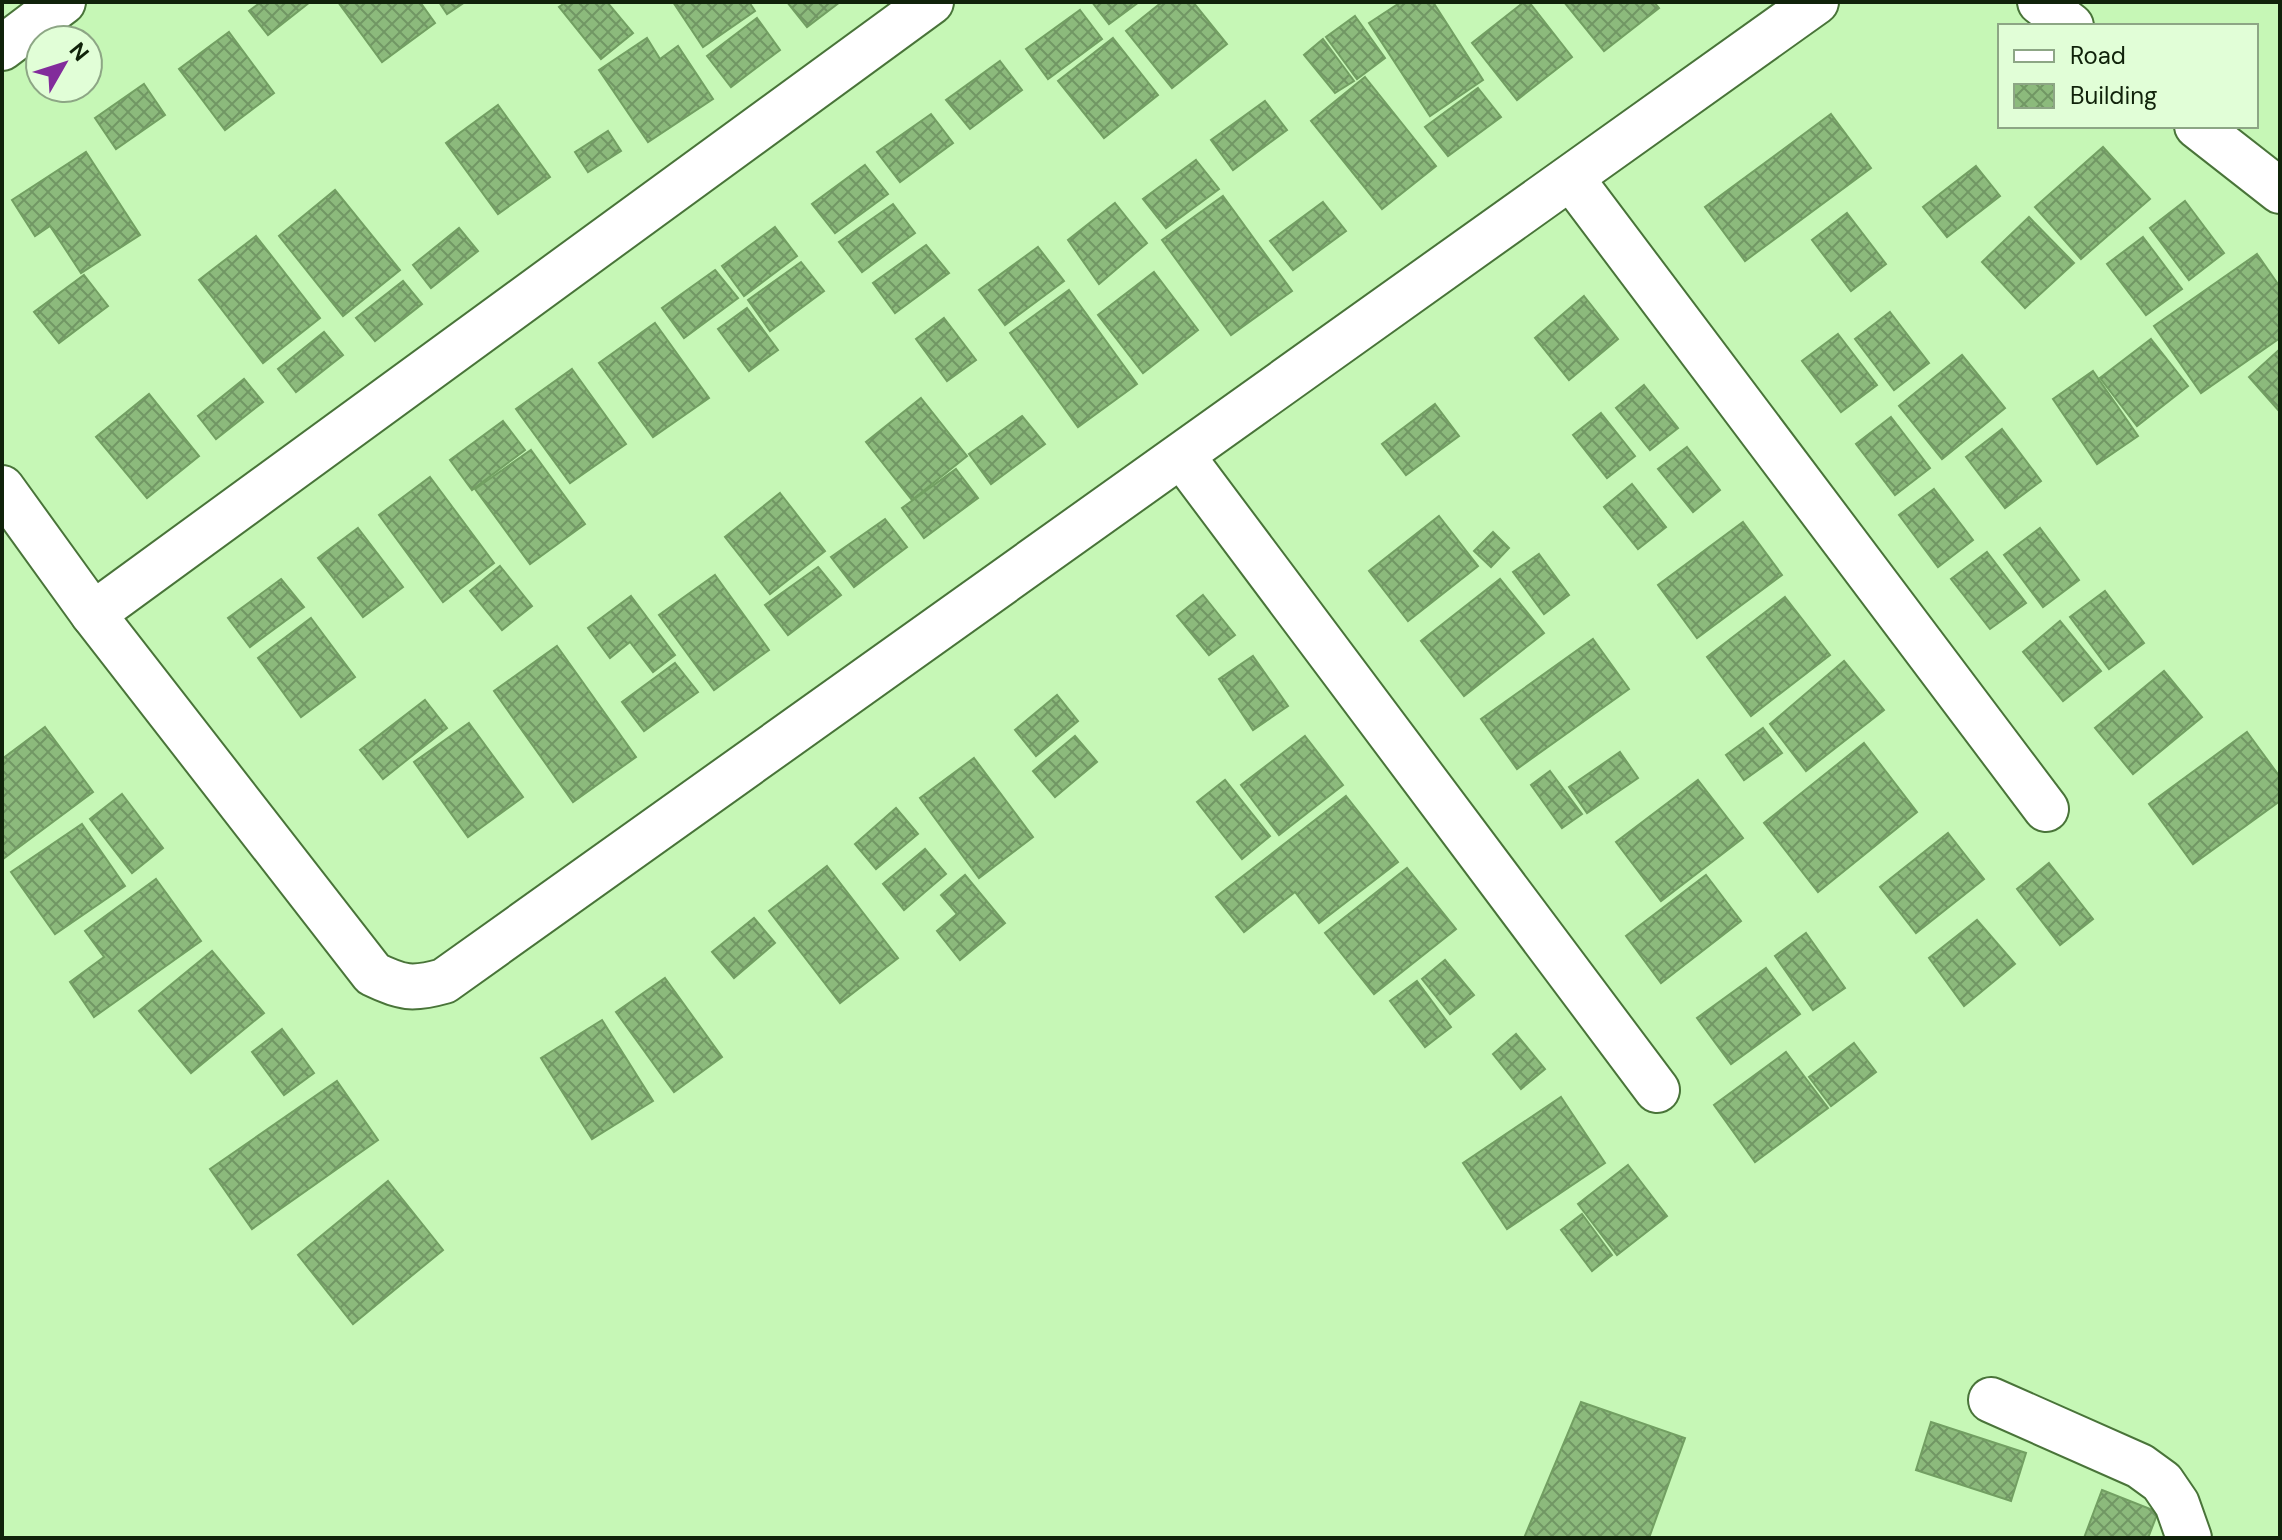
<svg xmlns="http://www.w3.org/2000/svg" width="2282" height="1540" viewBox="0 0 2282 1540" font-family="'DM Sans',sans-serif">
  <defs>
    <pattern id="building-cross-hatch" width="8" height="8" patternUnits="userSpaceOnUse" patternTransform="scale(2)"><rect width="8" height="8" fill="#8cba7c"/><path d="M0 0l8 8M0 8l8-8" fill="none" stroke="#719764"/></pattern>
  </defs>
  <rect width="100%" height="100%" fill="#c6f7b6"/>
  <!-- building -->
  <g fill="url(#building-cross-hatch)" stroke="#729f62" stroke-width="2">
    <polygon points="261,2 310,2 268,35 249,11"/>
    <polygon points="338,2 420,2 435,23 382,62"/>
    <polygon points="439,2 465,2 447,14"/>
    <polygon points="566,2 607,2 633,33 601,59 559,7"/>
    <polygon points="673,2 749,2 755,11 703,47"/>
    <polygon points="787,2 840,2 807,27"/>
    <polygon points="1092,2 1139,2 1109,24"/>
    <polygon points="1162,2 1193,2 1227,44 1172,88 1126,31"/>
    <polygon points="1401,2 1433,2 1483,80 1430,116 1369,23"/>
    <polygon points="1524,2 1529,2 1572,57 1517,100 1472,43"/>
    <polygon points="1564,2 1654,2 1659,8 1604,51"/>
    <polygon points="1080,10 1102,39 1048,79 1026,49"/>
    <polygon points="1355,16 1385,58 1357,79 1326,37"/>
    <polygon points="757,18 780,50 731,87 707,56"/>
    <polygon points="229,32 274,93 225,130 179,69"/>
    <polygon points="647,38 660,59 678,46 713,99 648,142 599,70"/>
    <polygon points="1113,38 1158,95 1104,138 1058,81"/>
    <polygon points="1323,39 1354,81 1335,93 1304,55"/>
    <polygon points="1000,61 1022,90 970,129 946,100"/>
    <polygon points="1365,77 1436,166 1382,209 1311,121"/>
    <polygon points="144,84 165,115 116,149 95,118"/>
    <polygon points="1478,88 1501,117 1448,156 1425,127"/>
    <polygon points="1265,101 1287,130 1233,170 1211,140"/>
    <polygon points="498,105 550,177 498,214 446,143"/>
    <polygon points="931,114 953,143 900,182 877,152"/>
    <polygon points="1831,114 1871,168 1745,261 1705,207"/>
    <polygon points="608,131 621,151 588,172 575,152"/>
    <polygon points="2103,147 2150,199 2081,259 2035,207"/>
    <polygon points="86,152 140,235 81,273 50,226 35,236 12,200"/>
    <polygon points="1196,160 1219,189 1166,228 1143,199"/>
    <polygon points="865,165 888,194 835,233 812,204"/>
    <polygon points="1976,166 2000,196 1947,237 1923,207"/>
    <polygon points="335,190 400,270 343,316 279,236"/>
    <polygon points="1223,196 1292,291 1231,335 1162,240"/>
    <polygon points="2185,201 2224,253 2189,280 2150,228"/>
    <polygon points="1323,202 1346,231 1293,270 1270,241"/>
    <polygon points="1115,203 1147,243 1099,284 1068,240"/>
    <polygon points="893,204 915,233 862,272 839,242"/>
    <polygon points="1847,213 1886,264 1851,291 1812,240"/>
    <polygon points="2029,217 2074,263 2025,308 1982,262"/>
    <polygon points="775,227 797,256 744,296 722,266"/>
    <polygon points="459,228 478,251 431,288 413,265"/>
    <polygon points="256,236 320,318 263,363 199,280"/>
    <polygon points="2143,237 2182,289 2146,315 2107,264"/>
    <polygon points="926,245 949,273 895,313 873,283"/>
    <polygon points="1038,247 1064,281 1005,325 979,290"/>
    <polygon points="2257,254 2280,287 2280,338 2201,393 2154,326"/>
    <polygon points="801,262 824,291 770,331 748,300"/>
    <polygon points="715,270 738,298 684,338 662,308"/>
    <polygon points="1154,272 1198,330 1143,373 1098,315"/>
    <polygon points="84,275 108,306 59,343 34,312"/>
    <polygon points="403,281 422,304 375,341 356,318"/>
    <polygon points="1069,290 1137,384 1078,427 1010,333"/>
    <polygon points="1584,296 1618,339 1569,380 1535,338"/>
    <polygon points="747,308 778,350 749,371 718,329"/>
    <polygon points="1890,312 1929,363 1894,390 1855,339"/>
    <polygon points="944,318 976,360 947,381 916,339"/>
    <polygon points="655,323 709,398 653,437 599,363"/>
    <polygon points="324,332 343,355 296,392 278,369"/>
    <polygon points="1838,334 1877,385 1841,412 1802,361"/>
    <polygon points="2151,339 2188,386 2137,426 2100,378"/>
    <polygon points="2280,349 2280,412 2249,377"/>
    <polygon points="1962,355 2005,408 1942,459 1899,406"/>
    <polygon points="572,369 626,444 570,483 516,409"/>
    <polygon points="2093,371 2138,436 2097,464 2053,399"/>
    <polygon points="244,379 263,402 216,439 198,416"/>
    <polygon points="1644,385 1678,428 1650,450 1616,408"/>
    <polygon points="149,394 199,456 147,498 96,437"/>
    <polygon points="921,398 967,456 912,500 866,442"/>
    <polygon points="1435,404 1459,436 1406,475 1382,444"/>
    <polygon points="1601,413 1635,456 1607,478 1573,435"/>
    <polygon points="1022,416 1045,444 991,484 969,454"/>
    <polygon points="1891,417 1930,468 1895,495 1856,444"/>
    <polygon points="503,421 525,450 472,490 450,460"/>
    <polygon points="2002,429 2041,481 2005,508 1966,457"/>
    <polygon points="1687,447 1720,490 1693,512 1658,469"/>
    <polygon points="531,450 585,524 530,564 475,489"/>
    <polygon points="956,469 978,498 924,538 902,508"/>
    <polygon points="430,477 494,563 443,602 379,515"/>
    <polygon points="1632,484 1666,527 1638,549 1604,507"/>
    <polygon points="1934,489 1973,540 1938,567 1899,515"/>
    <polygon points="780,493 825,551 770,594 725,537"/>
    <polygon points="1439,516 1478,566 1408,621 1369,571"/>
    <polygon points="885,519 907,547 854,587 831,557"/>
    <polygon points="1743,522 1782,575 1697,638 1658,585"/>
    <polygon points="358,528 403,587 363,617 318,558"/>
    <polygon points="2040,528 2079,580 2043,607 2004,555"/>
    <polygon points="1493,532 1509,548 1491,567 1474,551"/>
    <polygon points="1987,552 2026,603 1990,629 1951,579"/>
    <polygon points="1539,554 1569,595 1544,614 1513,572"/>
    <polygon points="500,566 532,606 502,630 470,591"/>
    <polygon points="818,567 841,595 788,635 765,605"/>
    <polygon points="715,575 769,650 714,690 659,615"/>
    <polygon points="281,579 304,607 250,647 228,618"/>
    <polygon points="1500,579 1544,633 1464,696 1421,641"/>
    <polygon points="2105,591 2144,643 2109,669 2070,617"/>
    <polygon points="1203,595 1235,635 1209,655 1177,616"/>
    <polygon points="631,596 675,655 653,672 630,642 610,658 588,628"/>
    <polygon points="1785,597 1830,655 1751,716 1707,657"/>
    <polygon points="311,618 355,677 301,717 258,658"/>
    <polygon points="2060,621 2101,671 2063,701 2023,652"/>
    <polygon points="1593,639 1629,689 1517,769 1481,719"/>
    <polygon points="557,646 636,757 573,802 494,691"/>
    <polygon points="1253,656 1288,706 1253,730 1219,679"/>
    <polygon points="1844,661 1884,710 1806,771 1770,724"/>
    <polygon points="675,663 698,692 644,731 622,702"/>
    <polygon points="2164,671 2202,717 2133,774 2095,728"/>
    <polygon points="1057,695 1078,721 1036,756 1015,730"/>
    <polygon points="425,700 447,728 383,779 360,750"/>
    <polygon points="469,723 523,797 468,837 414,762"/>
    <polygon points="45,727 93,792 3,859 2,759"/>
    <polygon points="1763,728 1782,753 1744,780 1726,755"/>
    <polygon points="2247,732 2280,777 2280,801 2193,864 2149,804"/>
    <polygon points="1075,736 1097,762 1055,797 1033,771"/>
    <polygon points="1305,736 1343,785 1279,835 1241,785"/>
    <polygon points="1864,743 1917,812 1818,892 1764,823"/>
    <polygon points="1620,752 1638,778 1587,813 1569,787"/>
    <polygon points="974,758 1033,837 979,878 920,798"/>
    <polygon points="1550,771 1582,814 1562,828 1531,785"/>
    <polygon points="1225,780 1270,836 1242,859 1197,802"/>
    <polygon points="1698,780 1743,838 1661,901 1616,842"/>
    <polygon points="122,794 163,848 132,873 90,819"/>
    <polygon points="1346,796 1398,862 1319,923 1295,892 1244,932 1216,897"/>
    <polygon points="896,808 918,834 876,869 855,844"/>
    <polygon points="82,824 125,886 55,934 11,872"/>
    <polygon points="1948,833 1984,879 1916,933 1880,887"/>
    <polygon points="925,849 946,874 904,910 883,884"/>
    <polygon points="2049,863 2093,919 2060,945 2017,889"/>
    <polygon points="827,866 898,958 840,1003 769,911"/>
    <polygon points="1407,868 1456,929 1374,994 1325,933"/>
    <polygon points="965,875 1005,923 960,960 937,931 957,914 941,895"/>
    <polygon points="1706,875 1741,921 1661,983 1626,936"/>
    <polygon points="156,879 201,941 94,1017 70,982 104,957 85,931"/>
    <polygon points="754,918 775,943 734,978 712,952"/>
    <polygon points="1977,920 2015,964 1964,1006 1929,958"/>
    <polygon points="1806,933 1845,988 1813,1010 1775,956"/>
    <polygon points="212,951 264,1013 191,1073 139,1011"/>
    <polygon points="1445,960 1474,995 1450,1014 1422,979"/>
    <polygon points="1766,968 1800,1014 1731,1064 1697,1018"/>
    <polygon points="665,978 722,1057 674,1092 616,1012"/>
    <polygon points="1417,981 1451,1027 1425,1047 1390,1001"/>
    <polygon points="602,1020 653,1101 592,1139 541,1058"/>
    <polygon points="282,1029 314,1073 284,1095 252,1052"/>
    <polygon points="1516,1034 1545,1069 1521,1089 1493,1054"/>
    <polygon points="1854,1043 1876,1072 1831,1106 1809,1077"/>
    <polygon points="1786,1052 1828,1108 1755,1162 1714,1105"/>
    <polygon points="337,1081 378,1140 252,1229 210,1169"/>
    <polygon points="1561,1097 1605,1163 1507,1229 1463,1163"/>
    <polygon points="1628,1165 1667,1216 1617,1255 1578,1204"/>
    <polygon points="388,1181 443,1250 353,1324 298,1255"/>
    <polygon points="1582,1214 1612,1255 1592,1271 1561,1230"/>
    <polygon points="1581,1402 1685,1438 1649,1538 1524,1538"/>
    <polygon points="1931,1422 2026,1453 2011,1501 1916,1470"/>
    <polygon points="2102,1490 2158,1512 2148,1538 2084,1538"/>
  </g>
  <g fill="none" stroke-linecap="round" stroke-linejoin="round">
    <defs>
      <g id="minor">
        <polyline points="2040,2 2071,26"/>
        <polyline points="2,48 63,2"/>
        <polyline points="2197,126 2280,191"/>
        <polyline points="1571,178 2046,809"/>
        <polyline points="1182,456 1657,1090"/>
        <path d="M2,488L93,614L373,974C402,988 412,990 444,981L1816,2"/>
        <polyline points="93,614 931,2"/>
        <polyline points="1991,1400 2140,1466 2162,1482 2177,1504 2189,1538"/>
      </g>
    </defs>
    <!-- minor casing -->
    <use href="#minor" stroke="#497439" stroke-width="48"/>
    <!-- minor -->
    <use href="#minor" stroke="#fff" stroke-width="44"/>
  </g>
  <!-- border -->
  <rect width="2282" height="1540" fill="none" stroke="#10220a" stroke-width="8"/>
  <!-- legend -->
  <rect x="1998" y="24" width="260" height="104" fill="#e1fed7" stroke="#8da685" stroke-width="2"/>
  <rect x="2014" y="50" width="40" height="12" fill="#ffffff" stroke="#8da685" stroke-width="2"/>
  <text x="2070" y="64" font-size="24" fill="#10220a">Road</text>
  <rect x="2014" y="84" width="40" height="24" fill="url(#building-cross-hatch)" stroke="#8da685" stroke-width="2"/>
  <text x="2070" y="104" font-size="24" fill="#10220a">Building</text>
  <!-- north arrow -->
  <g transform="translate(64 64) rotate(51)"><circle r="38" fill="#e1fed7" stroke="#8da685" stroke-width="2"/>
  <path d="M0-6L14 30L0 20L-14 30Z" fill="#822c9b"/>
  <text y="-12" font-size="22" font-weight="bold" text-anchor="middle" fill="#10220a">N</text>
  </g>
</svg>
